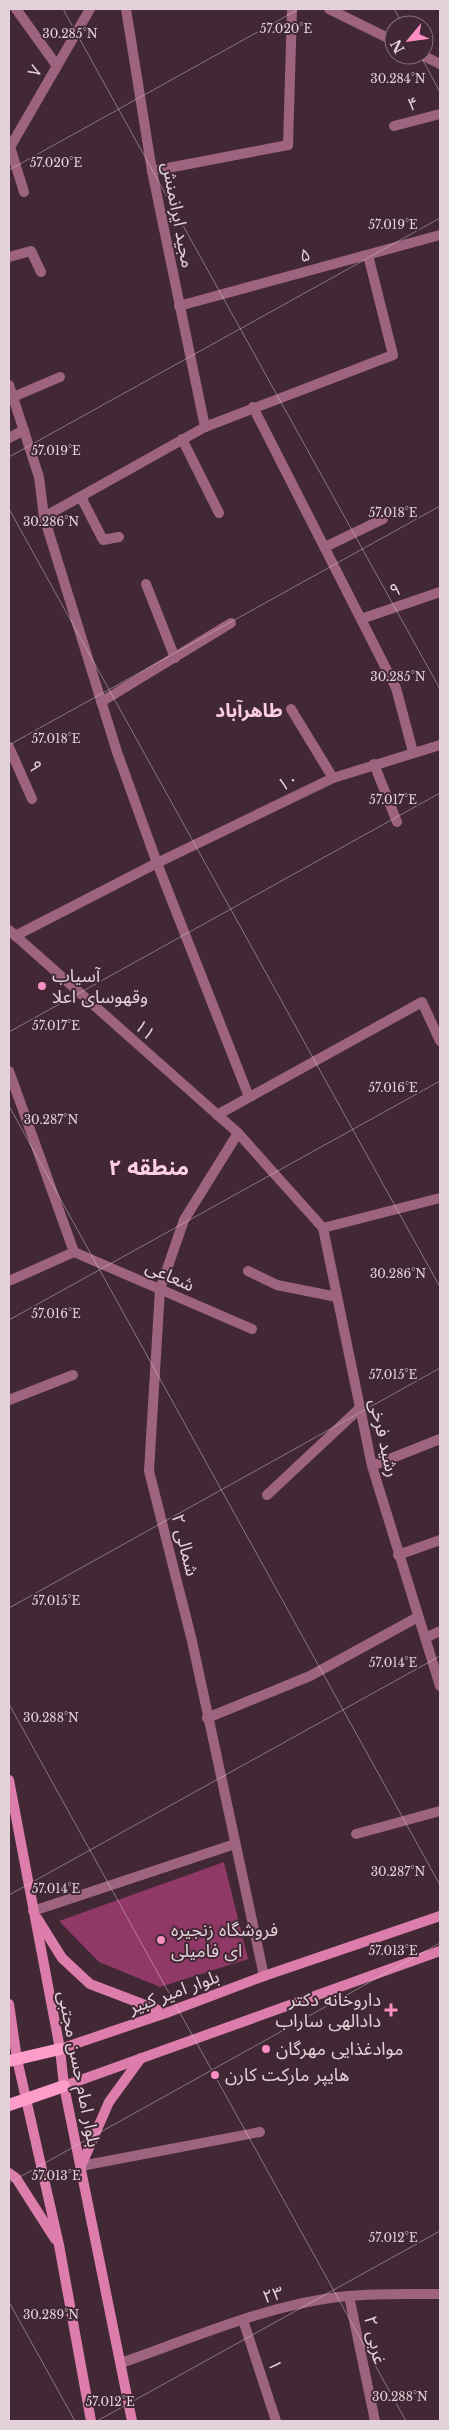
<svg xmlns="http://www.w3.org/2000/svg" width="449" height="2430" viewBox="0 0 449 2430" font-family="'Libre Baskerville','Noto Sans Arabic',serif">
  <rect width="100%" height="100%" fill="#422834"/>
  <!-- building -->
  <polygon fill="#903967" points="224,1862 248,1959 160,1987 99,1962 59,1921"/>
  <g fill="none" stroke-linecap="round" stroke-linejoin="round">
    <!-- minor -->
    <g stroke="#9e637f" stroke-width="10">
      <polyline points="16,9 57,66"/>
      <polyline points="126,9 152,171 205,427"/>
      <polyline points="329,9 394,41"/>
      <polyline points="422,55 440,64"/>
      <polyline points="394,126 440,114"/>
      <polyline points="10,147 24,192"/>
      <polyline points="9,149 90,9"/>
      <polyline points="152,171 288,145 292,9"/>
      <polyline points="9,257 31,251 41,272"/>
      <polyline points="179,306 440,235"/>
      <polyline points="9,385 39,477 44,517 117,752 157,863 249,1097"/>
      <polyline points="13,397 60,377"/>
      <polyline points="253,407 396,688 413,752"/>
      <polyline points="9,438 24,430"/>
      <polyline points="182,439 219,513"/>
      <polyline points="81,497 103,540 119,537"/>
      <polyline points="44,517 205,427 393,355 368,255"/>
      <polyline points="325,547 383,519"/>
      <polyline points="146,584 175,658"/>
      <polyline points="361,619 440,592"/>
      <polyline points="101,702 231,623"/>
      <polyline points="291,709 333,778"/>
      <polyline points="9,747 32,799"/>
      <polyline points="374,764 397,822"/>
      <polyline points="9,930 238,1133 323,1228 372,1466 440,1686"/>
      <polyline points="15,936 157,863 333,778 440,745"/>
      <polyline points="9,1071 74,1252"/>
      <polyline points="217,1115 422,1002 440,1041"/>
      <polyline points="238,1133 184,1220 160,1289 149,1471 192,1641 264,1976"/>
      <polyline points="323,1228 440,1198"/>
      <polyline points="74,1252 252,1329"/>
      <polyline points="248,1271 277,1285 337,1297"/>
      <polyline points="9,1281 74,1252"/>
      <polyline points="9,1400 73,1375"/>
      <polyline points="372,1466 440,1439"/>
      <polyline points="267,1495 360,1408"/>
      <polyline points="398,1555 440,1540"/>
      <polyline points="425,1638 440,1631"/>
      <polyline points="207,1718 310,1676 418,1617"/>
      <polyline points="356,1834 440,1811"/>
      <polyline points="33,1911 235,1844"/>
      <polyline points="81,2166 260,2132"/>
      <polyline points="349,2296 375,2421"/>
      <polyline points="243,2320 276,2421"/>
      <path d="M121,2363C193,2338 271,2303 348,2296C378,2293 410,2294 440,2294"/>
    </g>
    <!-- secondary -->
    <g stroke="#dc7dab" stroke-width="10">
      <polyline points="9,1780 60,2049 64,2086 132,2421"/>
      <polyline points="37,1918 62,1958 90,1984 166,2013"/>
      <polyline points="9,2004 17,2059 59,2245 91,2421"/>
      <polyline points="60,2049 166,2013 264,1976 440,1916"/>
      <polyline points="64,2086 440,1951"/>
      <polyline points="81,2166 109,2102 141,2058"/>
      <polyline points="9,2173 16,2178 55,2239"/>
    </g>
    <!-- primary -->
    <g stroke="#fe9cca" stroke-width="12">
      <polyline points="9,2061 60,2049"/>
      <polyline points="9,2105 64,2086"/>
    </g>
  </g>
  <!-- ticks -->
  <path fill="none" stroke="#e3d2d9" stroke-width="1" stroke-opacity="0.45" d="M63,9L440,689M394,9L403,25M420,55L440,92M9,170L299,9M9,457L440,218M9,509L440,1287M9,745L440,506M9,1032L440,793M9,1106L440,1885M9,1320L440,1081M9,1608L440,1368M9,1704L406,2421M9,1895L440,1656M9,2183L440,1943M9,2302L75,2421M97,2421L440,2231"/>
  <!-- markers -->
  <g fill="#fb8fc3" stroke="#422834" stroke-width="2">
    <circle cx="42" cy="986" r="5"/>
    <circle cx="161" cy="1940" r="5"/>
    <path d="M388.5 2002.5h5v5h5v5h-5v5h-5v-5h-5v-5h5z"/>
    <circle cx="266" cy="2049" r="5"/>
    <circle cx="215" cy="2075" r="5"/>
  </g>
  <g text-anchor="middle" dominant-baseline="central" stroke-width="4" stroke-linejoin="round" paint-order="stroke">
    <!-- street labels -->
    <g font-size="18" fill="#e3d2d9" stroke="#422834">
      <text transform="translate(35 71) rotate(-60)">۷</text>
      <text transform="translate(413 104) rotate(-15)">۴</text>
      <text transform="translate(178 215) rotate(79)">مجید ایرانمنش</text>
      <text transform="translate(305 255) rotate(-15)">۵</text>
      <text transform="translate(395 590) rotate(-19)">۹</text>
      <text transform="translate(35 766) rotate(66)">۹</text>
      <text transform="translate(288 782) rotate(-27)">۱۰</text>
      <text transform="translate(145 1030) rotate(42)">۱۱</text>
      <text transform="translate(170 1276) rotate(24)">شعاعی</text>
      <text transform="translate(384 1438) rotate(77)">رشید فرخی</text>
      <text transform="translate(185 1545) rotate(76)">۲ شمالی</text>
      <text transform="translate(174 1992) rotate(-20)">بلوار امیر کبیر</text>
      <text transform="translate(79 2069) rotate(79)">بلوار امام حسن مجتبی</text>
      <text transform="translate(273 2295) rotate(-15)">۲۳</text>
      <text transform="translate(375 2340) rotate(78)">۲ غربی</text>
      <text transform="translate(275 2365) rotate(72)">۱</text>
    </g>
    <!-- poi labels -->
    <g font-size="18" fill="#e3d2d9" stroke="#422834" text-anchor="start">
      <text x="52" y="976">آسیاب<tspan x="52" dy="21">وقهوسای اعلا</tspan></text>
      <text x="171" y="1930">فروشگاه زنجیره<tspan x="171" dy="21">ای فامیلی</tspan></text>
      <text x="381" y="2000" text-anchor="end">داروخانه دکتر<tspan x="381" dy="21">دادالهی ساراب</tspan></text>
      <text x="276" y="2049">موادغذایی مهرگان</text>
      <text x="225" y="2075">هایپر مارکت کارن</text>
    </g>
    <!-- neighbourhood labels -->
    <g font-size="19" font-weight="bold" fill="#fdcde1" stroke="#422834">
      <text x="249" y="710">طاهرآباد</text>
    </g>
    <!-- district labels -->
    <g font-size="22" font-weight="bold" fill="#fdcde1" stroke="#422834">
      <text x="149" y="1167">منطقه ۲</text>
    </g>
  </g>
  <g font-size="12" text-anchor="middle" fill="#e3d2d9" stroke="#422834" stroke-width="4" stroke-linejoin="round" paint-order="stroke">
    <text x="286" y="33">57.020°E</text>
    <text x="70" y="38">30.285°N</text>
    <text x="398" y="83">30.284°N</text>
    <text x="56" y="167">57.020°E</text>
    <text x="393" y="229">57.019°E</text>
    <text x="56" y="455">57.019°E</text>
    <text x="393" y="517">57.018°E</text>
    <text x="51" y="526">30.286°N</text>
    <text x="398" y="681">30.285°N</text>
    <text x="56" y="743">57.018°E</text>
    <text x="393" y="804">57.017°E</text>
    <text x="56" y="1030">57.017°E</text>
    <text x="393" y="1092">57.016°E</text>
    <text x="51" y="1124">30.287°N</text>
    <text x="398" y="1278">30.286°N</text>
    <text x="56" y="1318">57.016°E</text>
    <text x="393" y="1379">57.015°E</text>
    <text x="56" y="1605">57.015°E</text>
    <text x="393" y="1667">57.014°E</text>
    <text x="51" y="1722">30.288°N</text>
    <text x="398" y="1876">30.287°N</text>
    <text x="56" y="1893">57.014°E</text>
    <text x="393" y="1955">57.013°E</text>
    <text x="56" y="2180">57.013°E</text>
    <text x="393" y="2242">57.012°E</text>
    <text x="51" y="2319">30.289°N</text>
    <text x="400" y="2401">30.288°N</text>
    <text x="110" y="2406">57.012°E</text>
  </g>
  <!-- border -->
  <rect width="449" height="2430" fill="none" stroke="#e3d2d9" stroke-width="20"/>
  <!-- north arrow -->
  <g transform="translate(409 40) rotate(241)"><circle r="24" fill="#422834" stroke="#826c76"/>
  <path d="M0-4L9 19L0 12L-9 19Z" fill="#fb8fc3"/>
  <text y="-8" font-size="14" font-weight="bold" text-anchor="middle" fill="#e3d2d9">N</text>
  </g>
</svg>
